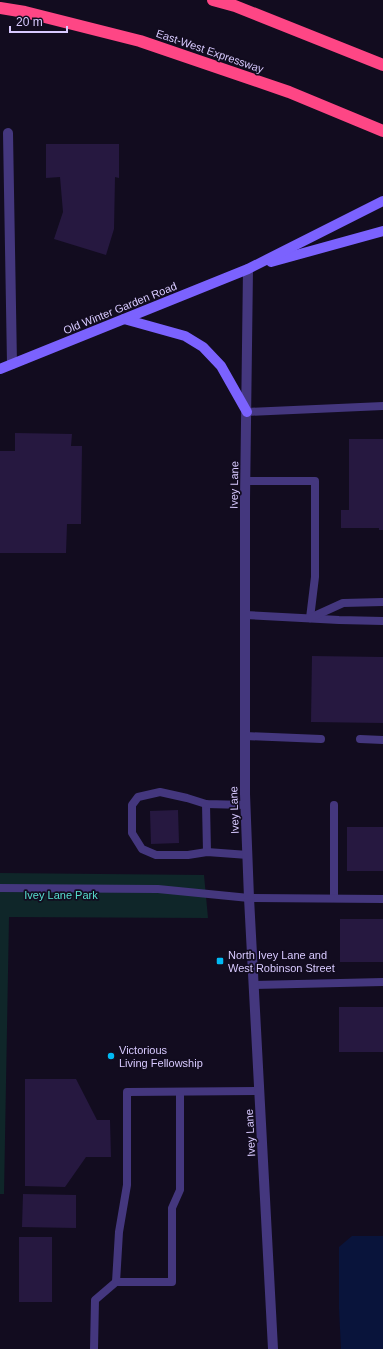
<svg xmlns="http://www.w3.org/2000/svg" width="383" height="1349" viewBox="0 0 383 1349" font-family="Arial,sans-serif">
  <rect width="100%" height="100%" fill="#120c1f"/>
  <!-- green -->
  <polygon fill="#0f2629" points="0,873 204,875 208,918 9,917 4,1194 0,1194"/>
  <!-- water -->
  <polygon fill="#09143b" points="352,1236 383,1236 383,1349 341,1349 339,1309 339,1247"/>
  <!-- building -->
  <g fill="#261840">
    <polygon points="46,144 119,144 119,178 115,177 114,229 106,255 54,239 63,212 60,177 46,178"/>
    <polygon points="15,433 72,434 71,446 82,446 81,524 67,524 66,553 0,553 0,451 15,451"/>
    <polygon points="349,439 383,439 383,530 379,530 379,528 341,528 341,510 349,510"/>
    <polygon points="312,656 383,657 383,723 311,722"/>
    <polygon points="178,810 179,843 151,844 150,811"/>
    <rect x="347" y="827" width="36" height="44"/>
    <rect x="340" y="919" width="43" height="43"/>
    <rect x="339" y="1007" width="44" height="45"/>
    <polygon points="25,1079 76,1079 97,1120 110,1120 111,1157 86,1157 65,1187 25,1186"/>
    <polygon points="23,1194 76,1195 76,1228 22,1227"/>
    <rect x="19" y="1237" width="33" height="65"/>
  </g>
  <g fill="none" stroke-linecap="round" stroke-linejoin="round">
    <!-- service -->
    <g stroke="#44377e" stroke-width="8">
      <polyline points="247,412 383,406"/>
      <polyline points="246,481 315,481 315,577 310,618"/>
      <polyline points="245,615 339,620 383,621"/>
      <polyline points="310,618 343,603 383,602"/>
      <polyline points="245,736 321,739"/>
      <polyline points="360,739 383,740"/>
      <polyline points="206,804 207,852"/>
      <polyline points="246,805 206,804 187,798 160,792 138,797 132,805 132,833 142,849 156,855 188,855 207,852 248,855"/>
      <polyline points="334,805 334,898"/>
      <polyline points="0,888 158,889 249,898 383,899"/>
      <polyline points="254,985 383,982"/>
      <polyline points="116,1282 172,1282 172,1208 180,1190 180,1092"/>
      <polyline points="94,1349 95,1300 116,1282 119,1232 127,1185 127,1092 260,1091"/>
    </g>
    <!-- minor -->
    <polyline stroke="#44377e" stroke-width="10" points="8,133 12,364"/>
    <!-- tertiary -->
    <polyline stroke="#44377e" stroke-width="10" points="248,269 245,499 245,794 249,898 273,1349"/>
    <!-- secondary -->
    <g stroke="#7b62fe" stroke-width="10">
      <polyline points="271,262 383,231"/>
      <polyline points="124,319 185,336 203,347 221,366 247,412"/>
      <polyline points="0,369 248,269 383,201"/>
    </g>
    <!-- motorway -->
    <g stroke="#fe4685" stroke-width="12">
      <polyline points="213,0 235,6 383,65"/>
      <polyline points="0,8 25,12 140,41 289,92 383,131"/>
    </g>
  </g>
  <!-- markers -->
  <g fill="#01baf4" stroke="#120c1f" stroke-width="1.5">
    <rect x="216" y="957" width="8" height="8" rx="2"/>
    <circle cx="111" cy="1056" r="4"/>
  </g>
  <g text-anchor="middle" dominant-baseline="central" stroke-width="3.5" stroke-linejoin="round" paint-order="stroke">
    <!-- street labels -->
    <g font-size="11" fill="#d8caff" stroke="#120c1f">
      <text transform="translate(210 51) rotate(19)">East-West Expressway</text>
      <text transform="translate(120 308) rotate(-22)">Old Winter Garden Road</text>
      <text transform="translate(234 485) rotate(-89)">Ivey Lane</text>
      <text transform="translate(234 810) rotate(-92)">Ivey Lane</text>
      <text transform="translate(250 1133) rotate(-93)">Ivey Lane</text>
    </g>
    <!-- park labels -->
    <g font-size="11" fill="#57decf" stroke="#120c1f">
      <text x="61" y="895">Ivey Lane Park</text>
    </g>
    <!-- poi labels -->
    <g font-size="11" fill="#d8caff" stroke="#120c1f" text-anchor="start">
      <text x="228" y="955">North Ivey Lane and<tspan x="228" dy="13">West Robinson Street</tspan></text>
      <text x="119" y="1050">Victorious<tspan x="119" dy="13">Living Fellowship</tspan></text>
    </g>
  </g>
  <!-- scale -->
  <path d="M10 26v6h57v-6" fill="none" stroke="#d8caff" stroke-width="2"/>
  <text x="16" y="26" font-size="12" fill="#d8caff" stroke="#120c1f" stroke-width="3" paint-order="stroke">20 m</text>
</svg>
